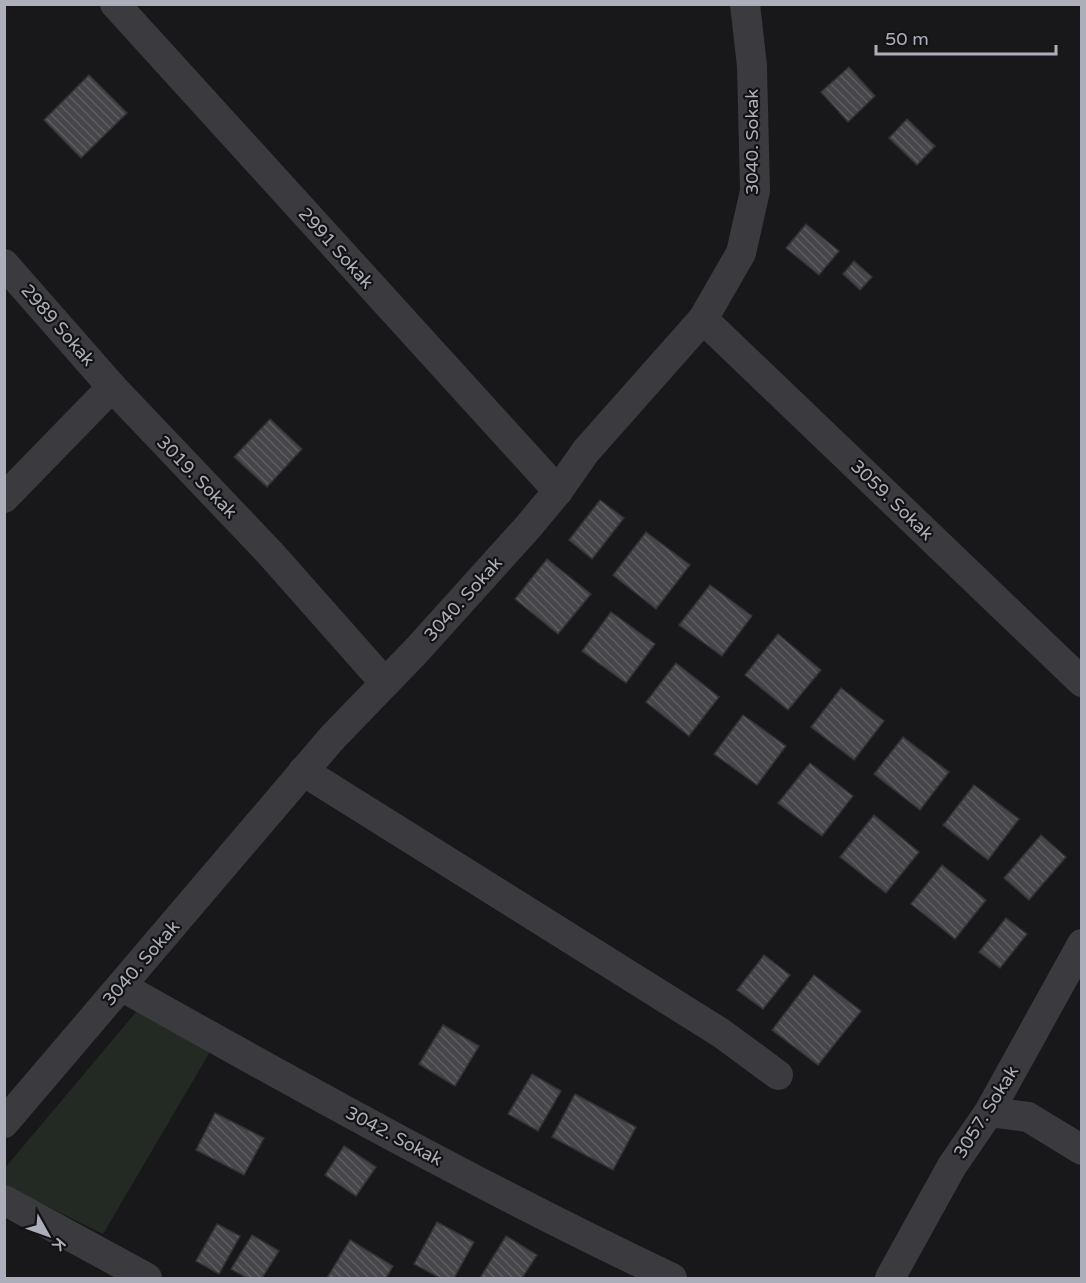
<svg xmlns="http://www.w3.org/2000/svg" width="1086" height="1283" viewBox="0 0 1086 1283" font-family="'Varela Round',sans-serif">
  <defs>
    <pattern id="building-back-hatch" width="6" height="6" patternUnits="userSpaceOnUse" patternTransform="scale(1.5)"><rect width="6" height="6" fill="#46454a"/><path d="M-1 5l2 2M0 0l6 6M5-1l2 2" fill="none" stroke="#5e5d62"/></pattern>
  </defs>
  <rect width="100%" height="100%" fill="#18181a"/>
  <!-- green -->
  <polygon fill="#232a24" points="137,1011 211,1050 103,1234 5,1185 5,1168"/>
  <!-- building -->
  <g fill="url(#building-back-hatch)" stroke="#333336" stroke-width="1.5">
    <polygon points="849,67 875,96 848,122 821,92"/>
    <polygon points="89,75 127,113 81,158 44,120"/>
    <polygon points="907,119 935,146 917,165 889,138"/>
    <polygon points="806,224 839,251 819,275 786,248"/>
    <polygon points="854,261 872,277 860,290 843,274"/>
    <polygon points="270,419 302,449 267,487 234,457"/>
    <polygon points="600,500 624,518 592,559 569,540"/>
    <polygon points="646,532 690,565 656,609 613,575"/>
    <polygon points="547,559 591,594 558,634 515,599"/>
    <polygon points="710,585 752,616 722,656 679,625"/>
    <polygon points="611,612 655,644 626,683 582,651"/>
    <polygon points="778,634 821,670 788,710 745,675"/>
    <polygon points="676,663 719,697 689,736 646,702"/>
    <polygon points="841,688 884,721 854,760 811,727"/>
    <polygon points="743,715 786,746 757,785 714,754"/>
    <polygon points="903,737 949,772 920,810 874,774"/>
    <polygon points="810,763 853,796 822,836 778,803"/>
    <polygon points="974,785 1019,819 988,860 943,825"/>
    <polygon points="874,815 919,852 886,893 840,857"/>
    <polygon points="1041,835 1066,857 1029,900 1004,878"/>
    <polygon points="942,865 986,900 955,939 911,904"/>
    <polygon points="1006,918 1027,934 1000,968 979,952"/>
    <polygon points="764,955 790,975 763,1009 737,990"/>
    <polygon points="814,975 861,1011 818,1065 772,1030"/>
    <polygon points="443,1025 479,1046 455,1086 419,1064"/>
    <polygon points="532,1074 561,1091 538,1131 508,1114"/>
    <polygon points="575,1094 636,1127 613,1170 552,1137"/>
    <polygon points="215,1113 264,1138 244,1175 196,1150"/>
    <polygon points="344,1146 376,1167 356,1196 325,1175"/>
    <polygon points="437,1222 474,1242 454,1278 440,1278 414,1264"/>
    <polygon points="217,1224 240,1236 219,1274 196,1261"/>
    <polygon points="252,1235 279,1251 262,1278 247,1278 231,1269"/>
    <polygon points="506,1236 537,1255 522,1278 480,1278"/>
    <polygon points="350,1240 393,1266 386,1278 327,1278"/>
  </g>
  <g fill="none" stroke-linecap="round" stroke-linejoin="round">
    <!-- minor -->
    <g stroke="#3a3a3f" stroke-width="30">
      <polyline points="115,4 558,491"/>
      <polyline points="4,264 112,387"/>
      <polyline points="703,319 1082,682"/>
      <polyline points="4,498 112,387 270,553 385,683"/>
      <polyline points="303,771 721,1033 778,1075"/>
      <path d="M121,986C302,1088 484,1189 672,1278"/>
      <polyline points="989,1112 1028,1117 1082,1150"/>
      <polyline points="4,1123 332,738 417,650 528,527 558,491 586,451 703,319 741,253 755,191 752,66 745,4"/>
      <polyline points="4,1200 147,1278"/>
      <polyline points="890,1278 952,1166 989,1112 1082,944"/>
    </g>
  </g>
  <g text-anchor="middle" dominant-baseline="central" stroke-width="4.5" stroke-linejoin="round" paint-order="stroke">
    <!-- street labels -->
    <g font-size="18" fill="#acafb9" stroke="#131315">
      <text transform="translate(752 142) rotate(-90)">3040. Sokak</text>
      <text transform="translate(336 248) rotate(48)">2991 Sokak</text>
      <text transform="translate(58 325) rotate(49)">2989 Sokak</text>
      <text transform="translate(197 477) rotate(46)">3019. Sokak</text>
      <text transform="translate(892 500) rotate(44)">3059. Sokak</text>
      <text transform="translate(463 599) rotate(-48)">3040. Sokak</text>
      <text transform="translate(141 963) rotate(-49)">3040. Sokak</text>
      <text transform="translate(986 1112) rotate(-58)">3057. Sokak</text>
      <text transform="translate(394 1136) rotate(28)">3042. Sokak</text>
    </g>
  </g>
  <!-- border -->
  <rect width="1086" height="1283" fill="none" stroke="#acafb9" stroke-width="12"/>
  <!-- north arrow -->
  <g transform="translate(48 1235) rotate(130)" stroke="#131315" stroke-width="4.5" paint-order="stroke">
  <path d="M0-4.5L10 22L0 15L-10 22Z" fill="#acafb9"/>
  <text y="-9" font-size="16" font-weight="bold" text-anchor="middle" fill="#acafb9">K</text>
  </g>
  <!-- scale -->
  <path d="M876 45v9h180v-9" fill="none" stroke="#acafb9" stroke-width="3"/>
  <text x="885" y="45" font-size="18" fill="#acafb9" stroke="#131315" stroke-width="4.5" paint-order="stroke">50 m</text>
</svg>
